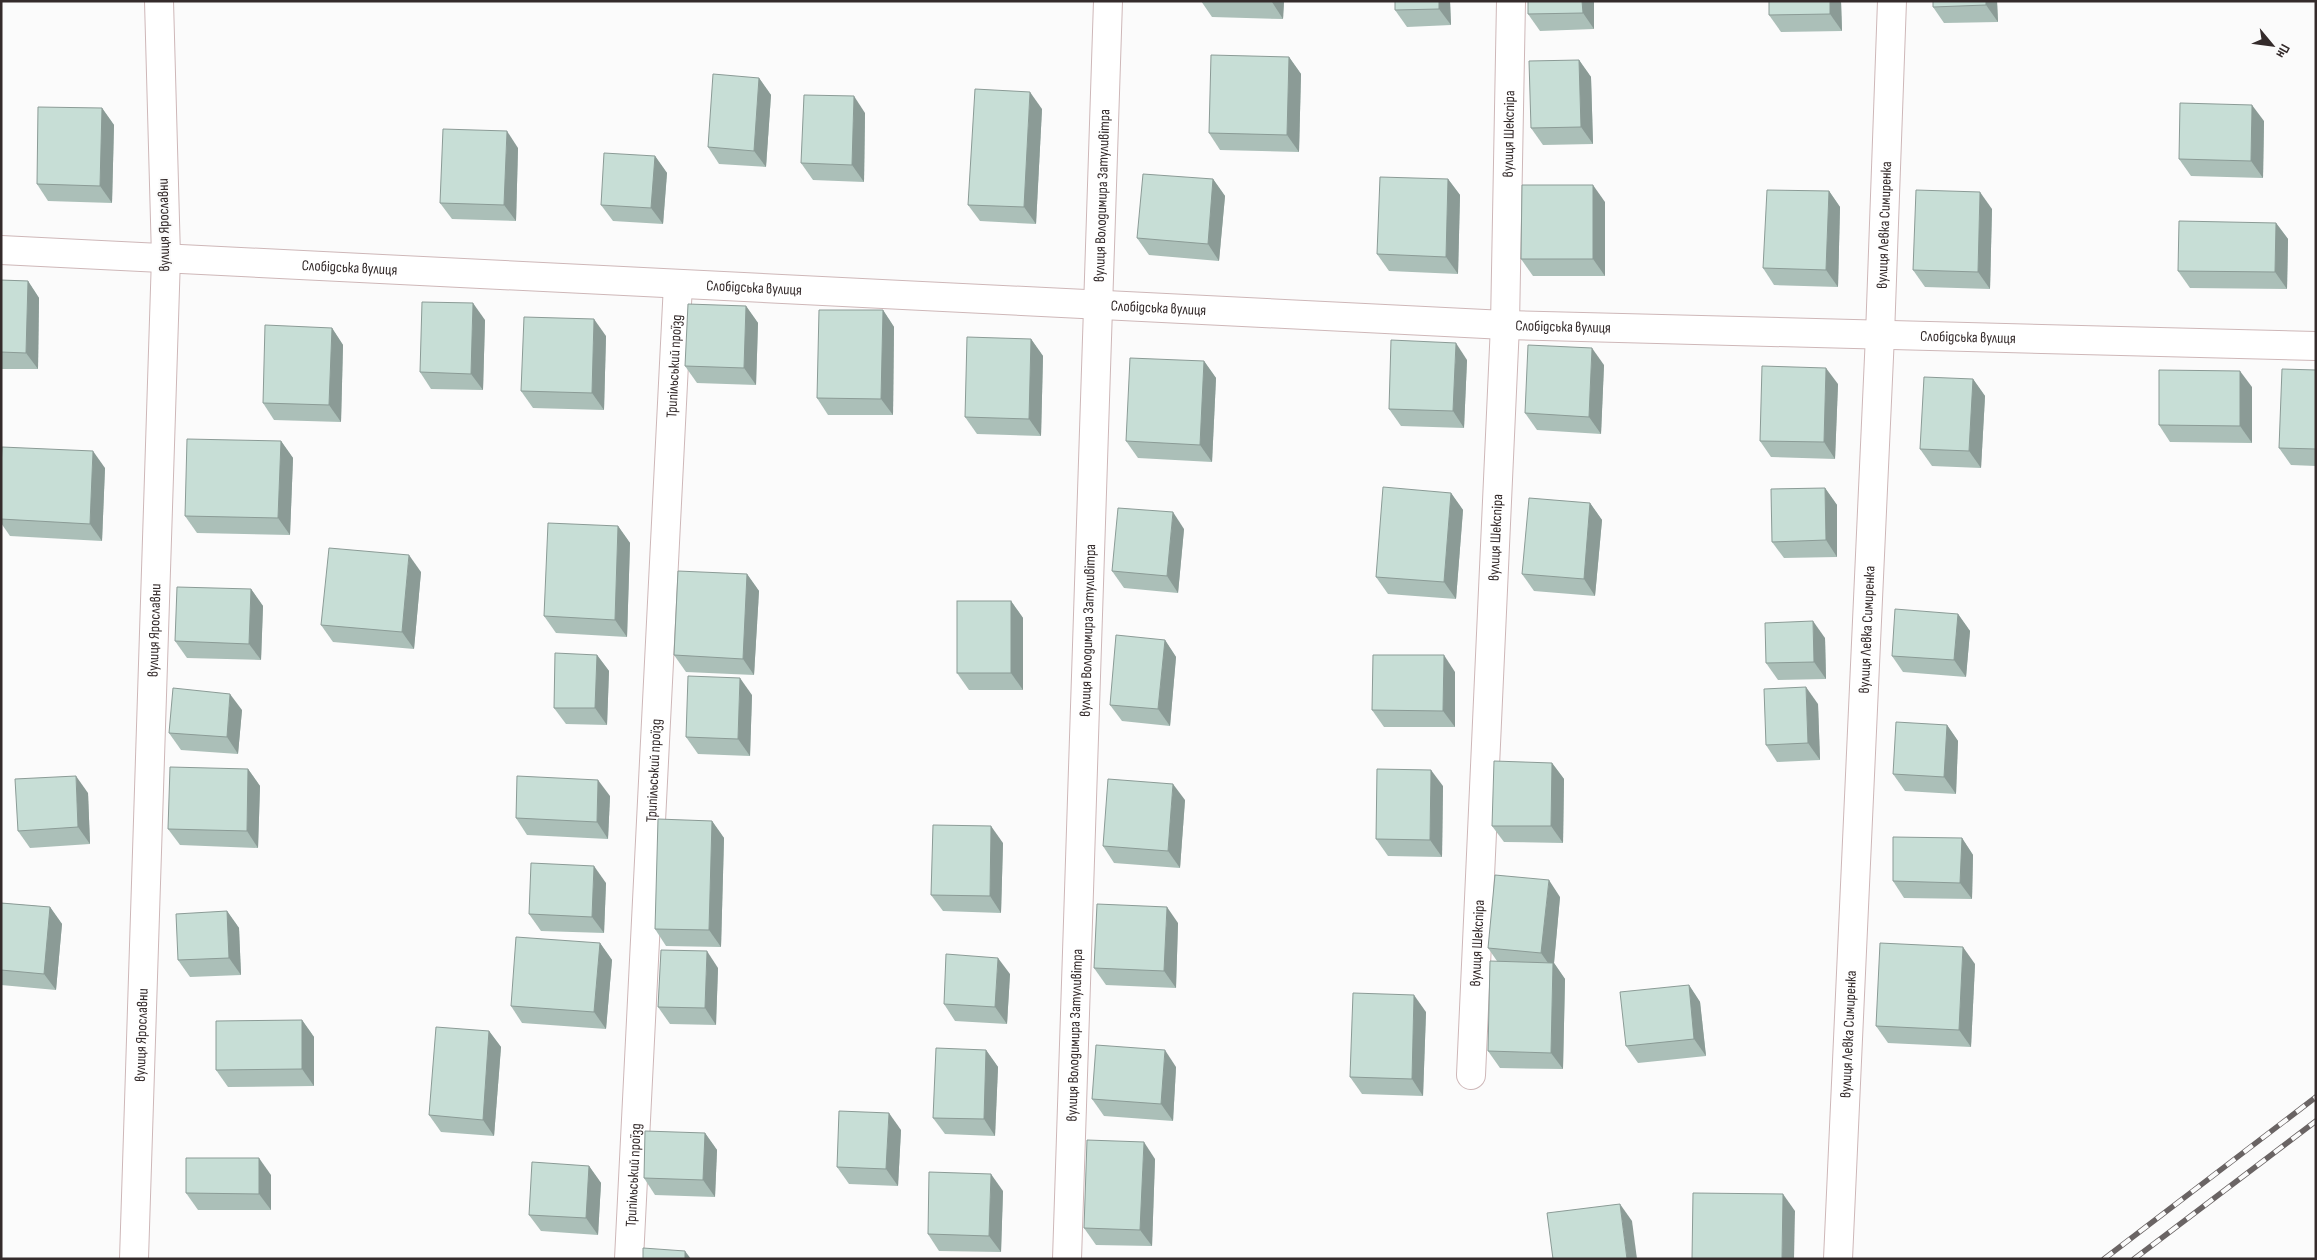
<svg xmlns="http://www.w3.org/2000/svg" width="2317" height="1260" viewBox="0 0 2317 1260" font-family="'Sofia Sans Condensed',sans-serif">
  <rect width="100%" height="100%" fill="#fbfbfb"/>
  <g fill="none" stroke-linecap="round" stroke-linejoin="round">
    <defs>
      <g id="street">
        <path id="s1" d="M1,250L1505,325L2316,346"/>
        <path id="s2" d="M1471,1075L1505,325L1511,1"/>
        <path id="s3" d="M134,1259L166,257L159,1"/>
        <path id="s4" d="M629,1259L678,284"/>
        <path id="s5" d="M1067,1259L1108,1"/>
        <path id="s6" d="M1838,1259L1880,335L1892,1"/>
      </g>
    </defs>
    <!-- street casing -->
    <use href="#street" stroke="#ceb7b8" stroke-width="30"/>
    <!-- street -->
    <use href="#street" stroke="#fff" stroke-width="28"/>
    <defs>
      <g id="rail">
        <polyline points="2104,1259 2316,1097"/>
        <polyline points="2134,1259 2316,1121"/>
      </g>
    </defs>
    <!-- rail casing -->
    <use href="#rail" stroke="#6a6464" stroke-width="5.5"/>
    <!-- rail -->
    <use href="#rail" stroke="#fbfbfb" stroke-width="4" stroke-dasharray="11" stroke-linecap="butt"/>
  </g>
  <!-- wall -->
  <g fill="#abbfb8">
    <polygon points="1201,1 1284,1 1283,19 1212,17"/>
    <polygon points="1395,1 1450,1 1451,25 1407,27 1395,10"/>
    <polygon points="1528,1 1594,1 1594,29 1540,31 1528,14"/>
    <polygon points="1841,1 1842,31 1781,32 1769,15"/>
    <polygon points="1997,1 1998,22 1944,23 1933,7"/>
    <polygon points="1289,57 1301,74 1299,152 1220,150 1209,133"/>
    <polygon points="1579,60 1591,77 1593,144 1543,145 1531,128"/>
    <polygon points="759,78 771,95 766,167 719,164 708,147"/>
    <polygon points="102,108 114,125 112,203 48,201 37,184"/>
    <polygon points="1042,109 1036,224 980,221 968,205"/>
    <polygon points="865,113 864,182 813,180 801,163"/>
    <polygon points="2264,121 2263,178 2191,176 2179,159"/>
    <polygon points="518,148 516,221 452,219 440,203"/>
    <polygon points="655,156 667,173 663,224 613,221 601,205"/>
    <polygon points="1213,179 1225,196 1219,261 1149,255 1137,238"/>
    <polygon points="1448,179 1460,195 1458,274 1389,271 1377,254"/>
    <polygon points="1829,191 1840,207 1838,287 1774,285 1763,268"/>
    <polygon points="1605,202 1605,276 1533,276 1521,259"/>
    <polygon points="1992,209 1990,289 1925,287 1913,270"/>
    <polygon points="2276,223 2288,239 2287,289 2190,288 2178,271"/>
    <polygon points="1,280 28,281 39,298 38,369 1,369"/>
    <polygon points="746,306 758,323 756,385 697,383 685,366"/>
    <polygon points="883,310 894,327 893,415 828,415 817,398"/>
    <polygon points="485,320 483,390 431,389 420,372"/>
    <polygon points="332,328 343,345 341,422 274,420 263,403"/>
    <polygon points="606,336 604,410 533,408 521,391"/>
    <polygon points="1031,339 1043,356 1041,436 977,434 965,417"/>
    <polygon points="1467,360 1464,428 1401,426 1389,409"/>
    <polygon points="1204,361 1216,378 1212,462 1138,458 1126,441"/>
    <polygon points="1604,365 1601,434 1537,430 1525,413"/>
    <polygon points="2316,370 2316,466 2291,465 2279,448"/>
    <polygon points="1973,379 1985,396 1981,468 1932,466 1920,449"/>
    <polygon points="1838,384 1835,459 1771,457 1760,441"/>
    <polygon points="2252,387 2252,443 2170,442 2159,425"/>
    <polygon points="281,441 293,458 290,535 197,533 185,516"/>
    <polygon points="1,468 105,468 102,541 10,536 1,523"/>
    <polygon points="1825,488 1837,505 1837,557 1784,558 1772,542"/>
    <polygon points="1451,493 1463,510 1456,599 1388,594 1376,577"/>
    <polygon points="1590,503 1602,520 1595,596 1534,591 1522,574"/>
    <polygon points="618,526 630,543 627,637 556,633 544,616"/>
    <polygon points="1184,529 1178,593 1124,588 1112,571"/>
    <polygon points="421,572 414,649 333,642 321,625"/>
    <polygon points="747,574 759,591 754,675 686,672 674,655"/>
    <polygon points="251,589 263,606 261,660 187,658 175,641"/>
    <polygon points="1011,601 1023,618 1023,690 969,690 957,673"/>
    <polygon points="1958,614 1970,631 1966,677 1903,672 1892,656"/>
    <polygon points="1825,638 1826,679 1778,680 1766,663"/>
    <polygon points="1165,640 1176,657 1170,726 1122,721 1110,705"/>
    <polygon points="597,655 609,671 607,725 566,724 554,708"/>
    <polygon points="1455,672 1455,727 1384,727 1372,710"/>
    <polygon points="752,695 750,756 698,754 686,737"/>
    <polygon points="1818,704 1820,760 1777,762 1766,745"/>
    <polygon points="242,710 238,754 181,750 169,733"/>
    <polygon points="1947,725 1958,741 1956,794 1905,791 1893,774"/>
    <polygon points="1552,763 1564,779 1563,843 1504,842 1492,826"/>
    <polygon points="248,769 260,786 258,848 180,845 168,829"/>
    <polygon points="1443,786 1442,857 1388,856 1376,839"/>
    <polygon points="88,793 90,844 30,848 18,831"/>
    <polygon points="610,796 608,839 527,835 516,818"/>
    <polygon points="1185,800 1180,868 1114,863 1103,846"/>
    <polygon points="712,821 724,838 721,947 666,946 655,929"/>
    <polygon points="1962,838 1973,855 1972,899 1904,898 1893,881"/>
    <polygon points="1003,843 1001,913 943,911 931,895"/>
    <polygon points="606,883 604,933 541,931 529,914"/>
    <polygon points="1560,897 1554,963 1565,979 1563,1069 1500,1068 1488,1051 1497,961 1488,948"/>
    <polygon points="1,903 50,907 62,924 56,990 1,985"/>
    <polygon points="227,911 239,928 241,975 190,977 178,960"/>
    <polygon points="1178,923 1176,988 1106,985 1094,968"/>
    <polygon points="600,943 612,960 606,1029 522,1023 511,1006"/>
    <polygon points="1975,964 1971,1047 1888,1043 1876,1026"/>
    <polygon points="718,968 716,1025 670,1024 658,1007"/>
    <polygon points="1010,974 1007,1024 955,1021 944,1004"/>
    <polygon points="1689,985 1700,1002 1706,1056 1638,1063 1626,1046"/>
    <polygon points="1426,1012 1423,1096 1362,1094 1350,1077"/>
    <polygon points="302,1020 314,1037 314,1086 228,1087 216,1070"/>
    <polygon points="489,1031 501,1047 494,1136 441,1132 429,1115"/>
    <polygon points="986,1050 998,1067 995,1136 945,1134 933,1118"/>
    <polygon points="1176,1067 1173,1121 1104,1116 1092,1099"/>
    <polygon points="901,1130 898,1186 849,1184 837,1167"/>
    <polygon points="705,1133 717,1150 715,1197 655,1195 644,1178"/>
    <polygon points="1155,1159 1152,1246 1096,1245 1084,1228"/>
    <polygon points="589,1166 601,1183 598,1235 541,1231 529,1215"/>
    <polygon points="271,1175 271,1210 198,1210 186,1193"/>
    <polygon points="1003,1191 1001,1252 939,1251 928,1234"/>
  </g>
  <!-- shaded-wall -->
  <g fill="#8b9b96">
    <polygon points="1272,1 1284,1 1283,19 1272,2"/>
    <polygon points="1439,1 1450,1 1451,25 1439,9"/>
    <polygon points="1582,1 1594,1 1594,29 1583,13"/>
    <polygon points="1830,1 1841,1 1842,31 1830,14"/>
    <polygon points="1986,1 1997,1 1998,22 1986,5"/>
    <polygon points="1289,57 1301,74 1299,152 1287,135"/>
    <polygon points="1579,60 1591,77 1593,144 1581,127"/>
    <polygon points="759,78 771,95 766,167 754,151"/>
    <polygon points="1030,92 1042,109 1036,224 1024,207"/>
    <polygon points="854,96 865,113 864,182 852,165"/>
    <polygon points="2252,105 2264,121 2263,178 2251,161"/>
    <polygon points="102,108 114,125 112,203 100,186"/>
    <polygon points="507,131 518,148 516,221 504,205"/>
    <polygon points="655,156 667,173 663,224 651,208"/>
    <polygon points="1213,179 1225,196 1219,261 1208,244"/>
    <polygon points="1448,179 1460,195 1458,274 1446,257"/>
    <polygon points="1593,185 1605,202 1605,276 1593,259"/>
    <polygon points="1829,191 1840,207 1838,287 1826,270"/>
    <polygon points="1980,192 1992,209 1990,289 1978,272"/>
    <polygon points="2276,223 2288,239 2287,289 2275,272"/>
    <polygon points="28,281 39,298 38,369 26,353"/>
    <polygon points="473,303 485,320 483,390 471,374"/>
    <polygon points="746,306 758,323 756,385 744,368"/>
    <polygon points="883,310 894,327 893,415 881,399"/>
    <polygon points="594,319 606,336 604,410 592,393"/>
    <polygon points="332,328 343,345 341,422 329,405"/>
    <polygon points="1031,339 1043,356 1041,436 1029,419"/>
    <polygon points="1456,343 1467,360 1464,428 1453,411"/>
    <polygon points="1592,348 1604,365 1601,434 1589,417"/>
    <polygon points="1204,361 1216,378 1212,462 1200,445"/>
    <polygon points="1826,368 1838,384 1835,459 1824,442"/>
    <polygon points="2240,371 2252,387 2252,443 2240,426"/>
    <polygon points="1973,379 1985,396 1981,468 1969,451"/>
    <polygon points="281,441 293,458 290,535 278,518"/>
    <polygon points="93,451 105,468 102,541 90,524"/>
    <polygon points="1825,488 1837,505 1837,557 1826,540"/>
    <polygon points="1451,493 1463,510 1456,599 1444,582"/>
    <polygon points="1590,503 1602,520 1595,596 1584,579"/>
    <polygon points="1173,512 1184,529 1178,593 1167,576"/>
    <polygon points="618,526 630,543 627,637 615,620"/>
    <polygon points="409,555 421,572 414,649 402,632"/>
    <polygon points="747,574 759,591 754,675 743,659"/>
    <polygon points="251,589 263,606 261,660 249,644"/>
    <polygon points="1011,601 1023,618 1023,690 1011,673"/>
    <polygon points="1958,614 1970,631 1966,677 1954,660"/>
    <polygon points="1813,621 1825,638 1826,679 1814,662"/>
    <polygon points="1165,640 1176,657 1170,726 1158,709"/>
    <polygon points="597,655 609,671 607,725 595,708"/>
    <polygon points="1444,655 1455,672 1455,727 1443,711"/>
    <polygon points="740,678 752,695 750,756 738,739"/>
    <polygon points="1806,687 1818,704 1820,760 1808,743"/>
    <polygon points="230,694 242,710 238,754 227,737"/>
    <polygon points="1947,725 1958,741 1956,794 1944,777"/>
    <polygon points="1552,763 1564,779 1563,843 1551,826"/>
    <polygon points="248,769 260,786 258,848 247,831"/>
    <polygon points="1431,770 1443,786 1442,857 1430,840"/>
    <polygon points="76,776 88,793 90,844 78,827"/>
    <polygon points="598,780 610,796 608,839 597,822"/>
    <polygon points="1173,784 1185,800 1180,868 1168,851"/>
    <polygon points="712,821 724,838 721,947 709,930"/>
    <polygon points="991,826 1003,843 1001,913 990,896"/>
    <polygon points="1962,838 1973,855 1972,899 1960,883"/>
    <polygon points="594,866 606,883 604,933 592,917"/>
    <polygon points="1549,880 1560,897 1554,963 1565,979 1563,1069 1551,1053 1553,970 1541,953"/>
    <polygon points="50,907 62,924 56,990 44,974"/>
    <polygon points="1167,907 1178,923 1176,988 1164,971"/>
    <polygon points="227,911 239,928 241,975 229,958"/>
    <polygon points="600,943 612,960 606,1029 594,1012"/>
    <polygon points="1963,947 1975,964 1971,1047 1959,1030"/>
    <polygon points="707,951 718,968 716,1025 705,1008"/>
    <polygon points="998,958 1010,974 1007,1024 995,1007"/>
    <polygon points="1689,985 1700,1002 1706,1056 1694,1039"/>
    <polygon points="1414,995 1426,1012 1423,1096 1412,1079"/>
    <polygon points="302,1020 314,1037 314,1086 302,1069"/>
    <polygon points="489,1031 501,1047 494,1136 483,1120"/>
    <polygon points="986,1050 998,1067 995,1136 984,1119"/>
    <polygon points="1165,1050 1176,1067 1173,1121 1161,1104"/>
    <polygon points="889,1113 901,1130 898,1186 886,1169"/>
    <polygon points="705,1133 717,1150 715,1197 703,1180"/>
    <polygon points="1144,1142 1155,1159 1152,1246 1140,1230"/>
    <polygon points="259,1158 271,1175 271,1210 259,1194"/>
    <polygon points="589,1166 601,1183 598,1235 586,1218"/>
    <polygon points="991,1174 1003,1191 1001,1252 989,1236"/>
    <polygon points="1783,1194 1795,1211 1794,1259 1782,1259"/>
    <polygon points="1620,1204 1632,1221 1637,1259 1627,1259"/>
    <polygon points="685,1251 691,1259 685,1259"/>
  </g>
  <!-- building -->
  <g fill="#c7ded6" stroke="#8b9b96">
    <polygon points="1395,1 1439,1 1439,9 1395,10"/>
    <polygon points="1528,1 1582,1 1583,13 1528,14"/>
    <polygon points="1769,1 1830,1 1830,14 1769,15"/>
    <polygon points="1933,1 1986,1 1986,5 1933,7"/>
    <polygon points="1211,55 1289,57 1287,135 1209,133"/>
    <polygon points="1579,60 1581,127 1531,128 1529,61"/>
    <polygon points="713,74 759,78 754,151 708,147"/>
    <polygon points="975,89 1030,92 1024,207 968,205"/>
    <polygon points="804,95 854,96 852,165 801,163"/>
    <polygon points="2180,103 2252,105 2251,161 2179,159"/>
    <polygon points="38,107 102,108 100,186 37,184"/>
    <polygon points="443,129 507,131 504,205 440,203"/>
    <polygon points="604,153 655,156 651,208 601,205"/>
    <polygon points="1143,174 1213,179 1208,244 1137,238"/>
    <polygon points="1380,177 1448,179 1446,257 1377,254"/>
    <polygon points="1522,185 1593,185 1593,259 1521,259"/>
    <polygon points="1767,190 1829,191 1826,270 1763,268"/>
    <polygon points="1916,190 1980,192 1978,272 1913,270"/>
    <polygon points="2179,221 2276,223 2275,272 2178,271"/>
    <polygon points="1,280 28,281 26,353 1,352"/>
    <polygon points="422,302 473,303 471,374 420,372"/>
    <polygon points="688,304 746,306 744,368 685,366"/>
    <polygon points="819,310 883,310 881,399 817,398"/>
    <polygon points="524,317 594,319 592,393 521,391"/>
    <polygon points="265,325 332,328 329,405 263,403"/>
    <polygon points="967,337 1031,339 1029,419 965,417"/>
    <polygon points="1391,340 1456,343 1453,411 1389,409"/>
    <polygon points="1528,345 1592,348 1589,417 1525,413"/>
    <polygon points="1130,358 1204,361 1200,445 1126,441"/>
    <polygon points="1762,366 1826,368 1824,442 1760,441"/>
    <polygon points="2282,369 2316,370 2316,449 2279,448"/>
    <polygon points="2159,370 2240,371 2240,426 2159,425"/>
    <polygon points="1924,377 1973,379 1969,451 1920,449"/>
    <polygon points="187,439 281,441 278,518 185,516"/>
    <polygon points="2,447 93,451 90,524 1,519 1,468"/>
    <polygon points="1383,487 1451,493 1444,582 1376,577"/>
    <polygon points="1825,488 1826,540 1772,542 1771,489"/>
    <polygon points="1529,498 1590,503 1584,579 1522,574"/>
    <polygon points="1118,508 1173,512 1167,576 1112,571"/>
    <polygon points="548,523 618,526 615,620 544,616"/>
    <polygon points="329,548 409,555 402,632 321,625"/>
    <polygon points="678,571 747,574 743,659 674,655"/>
    <polygon points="177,587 251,589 249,644 175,641"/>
    <rect x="957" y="601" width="54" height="72"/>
    <polygon points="1895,609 1958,614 1954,660 1892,656"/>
    <polygon points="1813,621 1814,662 1766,663 1765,623"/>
    <polygon points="1116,635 1165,640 1158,709 1110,705"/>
    <polygon points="555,653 597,655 595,708 554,708"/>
    <polygon points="1373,655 1444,655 1443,711 1372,710"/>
    <polygon points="688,676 740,678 738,739 686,737"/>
    <polygon points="1806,687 1808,743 1766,745 1764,689"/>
    <polygon points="173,688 230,694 227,737 169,733"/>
    <polygon points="1896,722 1947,725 1944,777 1893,774"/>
    <polygon points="1494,761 1552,763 1551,826 1492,826"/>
    <polygon points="170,767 248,769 247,831 168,829"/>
    <polygon points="1377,769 1431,770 1430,840 1376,839"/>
    <polygon points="76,776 78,827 18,831 15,779"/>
    <polygon points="517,776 598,780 597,822 516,818"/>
    <polygon points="1108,779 1173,784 1168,851 1103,846"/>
    <polygon points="658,819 712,821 709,930 655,929"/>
    <polygon points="933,825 991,826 990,896 931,895"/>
    <polygon points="1893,837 1962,838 1960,883 1893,881"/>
    <polygon points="531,863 594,866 592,917 529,914"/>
    <polygon points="1495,875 1549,880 1541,953 1488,948"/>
    <polygon points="1,903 50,907 44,974 1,970"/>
    <polygon points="1097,904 1167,907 1164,971 1094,968"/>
    <polygon points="227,911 229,958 178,960 176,914"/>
    <polygon points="516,937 600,943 594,1012 511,1006"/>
    <polygon points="1880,943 1963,947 1959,1030 1876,1026"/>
    <polygon points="661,950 707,951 705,1008 658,1007"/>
    <polygon points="946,954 998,958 995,1007 944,1004"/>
    <polygon points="1490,961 1553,963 1551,1053 1488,1051"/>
    <polygon points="1689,985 1694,1039 1626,1046 1620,992"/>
    <polygon points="1353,993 1414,995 1412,1079 1350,1077"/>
    <polygon points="302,1020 302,1069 216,1070 216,1021"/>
    <polygon points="436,1027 489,1031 483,1120 429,1115"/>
    <polygon points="1096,1045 1165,1050 1161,1104 1092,1099"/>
    <polygon points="936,1048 986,1050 984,1119 933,1118"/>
    <polygon points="839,1111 889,1113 886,1169 837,1167"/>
    <polygon points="645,1131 705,1133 703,1180 644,1178"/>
    <polygon points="1087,1140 1144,1142 1140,1230 1084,1228"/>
    <polygon points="186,1158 259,1158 259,1194 186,1193"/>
    <polygon points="532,1162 589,1166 586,1218 529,1215"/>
    <polygon points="929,1172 991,1174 989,1236 928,1234"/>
    <polygon points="1693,1193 1783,1194 1782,1259 1692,1259"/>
    <polygon points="1620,1204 1627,1259 1553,1259 1547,1213"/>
    <polygon points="643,1248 685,1251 685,1259 643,1259"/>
  </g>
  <g text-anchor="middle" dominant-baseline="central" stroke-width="4" stroke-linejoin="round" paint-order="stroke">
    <!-- street labels -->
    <g font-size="15" fill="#342b2b" stroke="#fbfbfb">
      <text stroke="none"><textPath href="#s2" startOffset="942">вулиця Шекспіра</textPath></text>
      <text stroke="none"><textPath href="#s5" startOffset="1064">вулиця Володимира Затуливітра</textPath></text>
      <text transform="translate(164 225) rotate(-91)">вулиця Ярославни</text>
      <text stroke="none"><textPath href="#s6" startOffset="1035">вулиця Левка Симиренка</textPath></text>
      <text stroke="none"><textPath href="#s1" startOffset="349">Слобідська вулиця</textPath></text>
      <text stroke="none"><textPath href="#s1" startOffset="754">Слобідська вулиця</textPath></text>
      <text stroke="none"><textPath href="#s1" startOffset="1159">Слобідська вулиця</textPath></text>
      <text stroke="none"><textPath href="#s1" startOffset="1564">Слобідська вулиця</textPath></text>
      <text stroke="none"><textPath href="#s1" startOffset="1969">Слобідська вулиця</textPath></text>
      <text stroke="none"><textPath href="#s4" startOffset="894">Трипільський проїзд</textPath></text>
      <text stroke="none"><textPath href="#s2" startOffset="538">вулиця Шекспіра</textPath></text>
      <text stroke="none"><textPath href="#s3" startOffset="629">вулиця Ярославни</textPath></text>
      <text stroke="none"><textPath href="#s5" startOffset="629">вулиця Володимира Затуливітра</textPath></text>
      <text stroke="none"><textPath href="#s6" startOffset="630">вулиця Левка Симиренка</textPath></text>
      <text stroke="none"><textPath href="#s4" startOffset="489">Трипільський проїзд</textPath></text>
      <text stroke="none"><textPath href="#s2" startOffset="132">вулиця Шекспіра</textPath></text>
      <text stroke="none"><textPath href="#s3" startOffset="224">вулиця Ярославни</textPath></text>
      <text stroke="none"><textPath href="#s5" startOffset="224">вулиця Володимира Затуливітра</textPath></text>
      <text stroke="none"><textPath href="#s6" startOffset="225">вулиця Левка Симиренка</textPath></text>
      <text stroke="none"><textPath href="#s4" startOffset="84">Трипільський проїзд</textPath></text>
    </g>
  </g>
  <!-- border -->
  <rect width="2317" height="1260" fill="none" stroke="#342b2b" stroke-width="5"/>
  <!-- north arrow -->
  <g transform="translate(2272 45) rotate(119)" stroke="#fbfbfb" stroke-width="4" paint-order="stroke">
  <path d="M0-4L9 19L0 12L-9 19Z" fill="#342b2b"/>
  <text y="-8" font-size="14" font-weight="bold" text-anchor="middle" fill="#342b2b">Пн</text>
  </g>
</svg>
